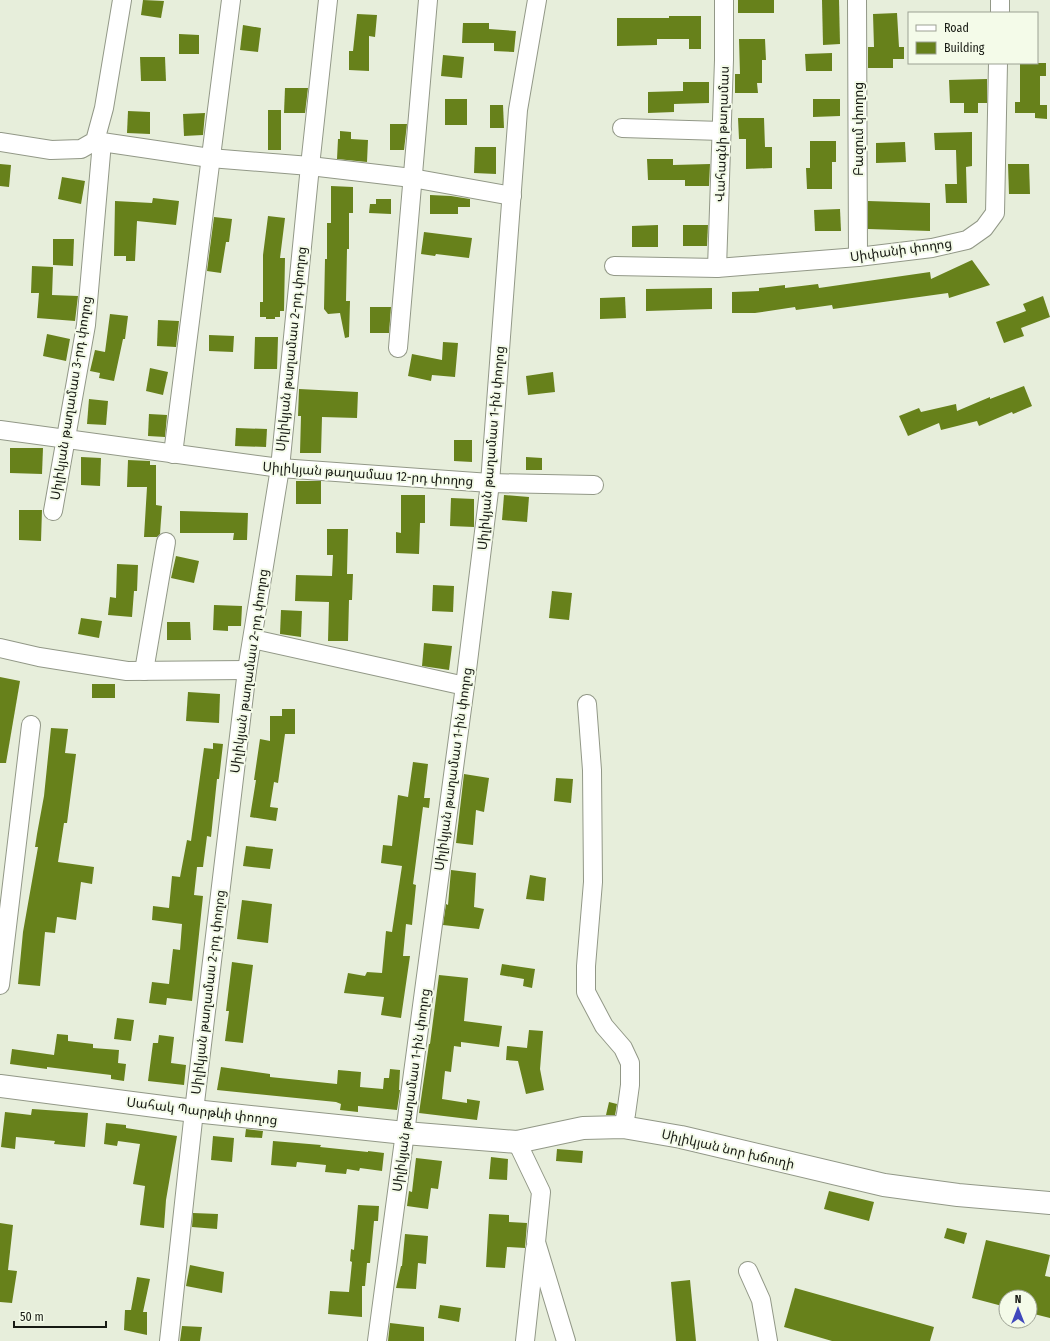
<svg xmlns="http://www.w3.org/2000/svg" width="1050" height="1341" viewBox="0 0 1050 1341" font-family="'Fira Sans Condensed','Noto Sans Armenian',sans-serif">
  <rect width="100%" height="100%" fill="#e7eedb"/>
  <!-- building -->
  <g fill="#67811b">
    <polygon points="143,0 164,1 161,18 141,15"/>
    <rect x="738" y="0" width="36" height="13"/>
    <polygon points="822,0 839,0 840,44 823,45"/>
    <polygon points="897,13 899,47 904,47 904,59 893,59 893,68 868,68 868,47 874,47 873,14"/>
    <polygon points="357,14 377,15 375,37 369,36 369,71 349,70 349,51 353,51"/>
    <polygon points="669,16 701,16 701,49 689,49 689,39 657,39 657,45 617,46 617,18 669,18"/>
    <polygon points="463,23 489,23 489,29 516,31 514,52 494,51 494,43 462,43"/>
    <polygon points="243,25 261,28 258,52 240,50"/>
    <polygon points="179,34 199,35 199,54 179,54"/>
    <polygon points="739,39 765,39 766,60 762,60 762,83 757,83 758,93 735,93 735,74 740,74"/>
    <polygon points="832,53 832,71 806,71 805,54"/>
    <polygon points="443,55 464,57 462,78 441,76"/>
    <polygon points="140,57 165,57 166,81 141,81"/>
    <polygon points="1020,63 1046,63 1046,76 1040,76 1040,105 1047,105 1047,119 1035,118 1035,113 1015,113 1015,102 1020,102"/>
    <polygon points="987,79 987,103 978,103 978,113 964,113 964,103 950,103 949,80"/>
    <polygon points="683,82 709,82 709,103 674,104 674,112 648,113 648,92 683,91"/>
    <polygon points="285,88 308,88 305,113 284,113"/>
    <rect x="445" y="99" width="22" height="26"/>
    <polygon points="813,99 840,99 840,116 813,117"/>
    <polygon points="490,105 503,105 504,128 490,128"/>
    <rect x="268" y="110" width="13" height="40"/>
    <polygon points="128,111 150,112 150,134 127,133"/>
    <polygon points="205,113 203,135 184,136 183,114"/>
    <polygon points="738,118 764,118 765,147 772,147 772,168 746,169 746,139 739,139"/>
    <polygon points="390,124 407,124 404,150 390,150"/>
    <polygon points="340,131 351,132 351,139 368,140 367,162 337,159 338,139 340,139"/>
    <polygon points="972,132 972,166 966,167 967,203 946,203 945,184 957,184 956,150 935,150 934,133"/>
    <polygon points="810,141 836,141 836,162 832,162 832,189 807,189 806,168 810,168"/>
    <polygon points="905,142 906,162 876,163 876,143"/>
    <polygon points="475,147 496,147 496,174 474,173"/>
    <polygon points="647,159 673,159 673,165 710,164 709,186 685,186 685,180 648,180"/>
    <polygon points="0,164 11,165 9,187 0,186"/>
    <polygon points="1008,164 1029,164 1030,194 1009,194"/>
    <polygon points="62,177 85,181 81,204 58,199"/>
    <polygon points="331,186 353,187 353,213 349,213 349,249 347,249 346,301 350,301 349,337 345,338 340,313 328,314 324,309 325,259 327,259 327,223 331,223"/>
    <polygon points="430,195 451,196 470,199 470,207 458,207 458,214 430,214"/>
    <polygon points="153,198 179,201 176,225 137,221 135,261 126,261 126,256 114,256 115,201 152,203"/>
    <polygon points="376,199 391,199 391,214 369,213 370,204 376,204"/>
    <polygon points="868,201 930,203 930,231 868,229"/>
    <polygon points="840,209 841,231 815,231 814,210"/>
    <polygon points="268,216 285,218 280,258 285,258 284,311 280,311 280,317 275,317 275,319 266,319 266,317 260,317 260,302 263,302 263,255"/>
    <polygon points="214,217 232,219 229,242 226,242 221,273 207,271"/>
    <polygon points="658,225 658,247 632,247 632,226"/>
    <polygon points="683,225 708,225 707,246 683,246"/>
    <polygon points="424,232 472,238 469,258 436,254 435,256 421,254"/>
    <polygon points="53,239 74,239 73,266 53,265"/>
    <polygon points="972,260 990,285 949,298 948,293 833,309 832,305 796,310 795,307 755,313 732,313 732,292 759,291 759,288 785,285 785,288 818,284 819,288 930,272 931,279"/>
    <polygon points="32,266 53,267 52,295 78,296 75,321 37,318 39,293 31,293"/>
    <polygon points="712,288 712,309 646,311 646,289"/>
    <polygon points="1043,296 1050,317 1021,328 1024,336 1004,343 996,322 1026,311 1023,304"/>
    <polygon points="625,297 626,318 600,319 600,298"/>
    <polygon points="370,307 391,307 389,333 370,333"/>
    <polygon points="110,314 128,316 125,339 123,339 114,381 99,378 100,373 90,371 95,350 105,352"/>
    <polygon points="158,320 179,321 176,347 157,346"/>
    <polygon points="47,334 70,339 66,361 43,356"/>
    <polygon points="209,335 234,336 233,352 209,351"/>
    <polygon points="255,337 278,337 277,369 254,369"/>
    <polygon points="443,342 458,343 455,377 432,375 431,381 408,376 412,354 442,360"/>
    <polygon points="150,368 168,372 163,395 146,391"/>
    <polygon points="553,372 555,392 528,395 526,376"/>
    <polygon points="1024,386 1032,406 1013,414 1012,412 979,426 977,421 941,430 939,423 908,436 899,416 919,408 921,412 956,404 957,411 990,397 990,399"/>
    <polygon points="299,389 358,392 357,418 322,417 321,453 300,453 301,416 298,416"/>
    <polygon points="89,399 108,401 106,425 87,424"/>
    <polygon points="149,414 167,415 165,437 148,436"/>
    <polygon points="236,428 267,429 266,447 235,446"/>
    <polygon points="454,440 472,440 472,462 454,461"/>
    <polygon points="10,448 43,448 42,474 10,473"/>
    <polygon points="81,457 101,458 100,486 81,485"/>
    <polygon points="526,457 542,458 542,470 526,470"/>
    <polygon points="128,460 150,461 150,465 156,465 156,505 162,506 160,534 157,537 144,537 147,487 127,487"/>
    <rect x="296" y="481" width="25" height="23"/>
    <polygon points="401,495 425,495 425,523 420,523 419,554 396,553 396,532 401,533"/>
    <polygon points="504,495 529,497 527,522 502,520"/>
    <polygon points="451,498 474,499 474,527 450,526"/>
    <polygon points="19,510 42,510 41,541 19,540"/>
    <polygon points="180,511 248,513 247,540 233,540 234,533 180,533"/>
    <polygon points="327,529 348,529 347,574 353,574 352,600 349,600 348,641 328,641 329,602 295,601 296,575 332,576 333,555 327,555"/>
    <polygon points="176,556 199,561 194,583 171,578"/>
    <polygon points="117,564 138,565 137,591 134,591 132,617 108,615 110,597 116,598"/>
    <polygon points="433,585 454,586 453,612 432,611"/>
    <polygon points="552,591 572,593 569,620 549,618"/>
    <polygon points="214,605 242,606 241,626 228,626 228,631 213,630"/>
    <polygon points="281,610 302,611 301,637 280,634"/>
    <polygon points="81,618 102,621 99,638 78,634"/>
    <polygon points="167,622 190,622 191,640 167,640"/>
    <polygon points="424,643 452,646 449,670 422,666"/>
    <polygon points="0,677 20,681 6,763 0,763"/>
    <rect x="92" y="684" width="23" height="14"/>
    <polygon points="188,692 220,694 219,723 186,721"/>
    <polygon points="282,709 295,709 295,734 285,734 278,783 274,782 270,807 278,808 276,821 250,817 256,780 254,780 260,739 270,741 270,716 282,716"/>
    <polygon points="51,728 68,729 65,753 76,754 67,823 64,823 58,862 94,867 92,884 81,882 76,920 57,917 55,933 45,932 40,986 18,984 23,932 38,847 35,847 37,834 44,796"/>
    <polygon points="213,743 223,744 219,779 217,779 211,837 207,836 203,867 197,867 194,895 203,896 192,1001 167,998 166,1005 149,1003 152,982 169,984 173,949 180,950 182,924 152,920 153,906 169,908 172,876 180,877 187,840 191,841 204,748 213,749"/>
    <polygon points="413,762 428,764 424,798 430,798 429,808 423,807 413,884 416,885 412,925 406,924 403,956 410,956 401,1018 381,1015 384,997 344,993 348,973 365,976 367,972 382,973 386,931 392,932 402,866 381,863 383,845 392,846 398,795 408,797"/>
    <polygon points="464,774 489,778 484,812 476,810 473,845 456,843"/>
    <polygon points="556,778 573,779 571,803 554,801"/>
    <polygon points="246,846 273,849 270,869 243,866"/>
    <polygon points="451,870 476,873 474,907 484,909 479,929 443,925 446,904 448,905"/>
    <polygon points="530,875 546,878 544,901 526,899"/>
    <polygon points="242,900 272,904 268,943 237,939"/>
    <polygon points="232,962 253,965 243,1043 225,1041 229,1011 226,1011"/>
    <polygon points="502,964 535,969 532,988 523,986 524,979 500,975"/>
    <polygon points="439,975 468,978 464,1021 502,1026 499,1047 461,1042 461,1047 454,1046 451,1072 445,1071 442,1099 467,1103 467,1099 480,1101 477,1120 419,1113 429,1044 430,1044"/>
    <polygon points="117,1018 134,1020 131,1041 114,1039"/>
    <polygon points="529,1030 543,1031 540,1069 544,1090 526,1094 518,1061 506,1060 507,1046 527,1048"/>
    <polygon points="57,1034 68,1035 68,1041 93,1044 93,1048 119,1050 118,1063 126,1064 124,1081 111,1079 111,1075 47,1067 47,1069 10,1064 12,1049 54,1055"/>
    <polygon points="159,1035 174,1037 171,1063 186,1065 184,1085 148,1081 153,1043 158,1043"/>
    <polygon points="221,1067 270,1074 270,1077 337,1084 338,1070 361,1072 360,1087 383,1089 384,1078 389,1078 390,1069 400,1070 399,1090 400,1090 397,1110 358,1106 358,1112 340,1110 341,1104 336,1102 217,1090"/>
    <polygon points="609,1102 617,1104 615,1115 606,1115"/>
    <polygon points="32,1109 88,1113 85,1147 54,1144 55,1141 16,1137 15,1149 1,1147 5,1112 31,1115"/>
    <polygon points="106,1123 126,1125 126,1128 177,1136 166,1200 164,1228 140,1225 145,1186 133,1184 140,1144 118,1141 117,1146 104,1144"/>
    <polygon points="246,1129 263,1131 262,1138 245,1137"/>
    <polygon points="213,1136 234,1138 232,1162 211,1160"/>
    <polygon points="273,1141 321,1145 320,1147 368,1152 368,1151 384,1153 382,1171 360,1168 359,1171 347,1169 346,1174 325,1172 326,1165 297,1162 296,1167 271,1165"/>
    <polygon points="557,1149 583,1151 582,1163 556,1161"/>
    <polygon points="491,1157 508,1159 507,1180 489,1179"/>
    <polygon points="416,1158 442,1161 438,1189 431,1188 428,1209 407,1206 409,1191 412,1192"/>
    <polygon points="829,1191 874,1202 869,1221 824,1209"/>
    <polygon points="358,1205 379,1206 378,1221 374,1221 370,1263 367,1263 365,1286 362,1286 362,1317 328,1314 330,1291 349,1292 352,1262 350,1261 351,1249 354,1250"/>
    <polygon points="193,1213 218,1214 217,1229 192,1227"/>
    <polygon points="489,1214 509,1215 509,1222 527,1223 525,1248 507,1247 505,1268 486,1267"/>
    <polygon points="0,1223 13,1225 8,1270 17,1271 12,1303 0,1302"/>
    <polygon points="947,1228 967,1233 964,1244 944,1238"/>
    <polygon points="405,1234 428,1236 426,1264 418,1263 416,1289 396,1288 401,1266 402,1266"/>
    <polygon points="986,1240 1050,1255 1045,1276 1050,1277 1050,1318 1030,1313 1030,1297 1006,1297 1006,1307 972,1298"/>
    <polygon points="190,1265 224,1272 222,1293 186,1286"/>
    <polygon points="137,1277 150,1279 143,1312 147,1312 147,1335 124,1330 125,1310 131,1310"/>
    <polygon points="690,1280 696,1341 676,1341 671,1282"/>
    <polygon points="795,1288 934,1327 930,1341 832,1341 784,1327"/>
    <polygon points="440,1305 461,1308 459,1322 438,1318"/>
    <polygon points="390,1323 424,1327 424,1341 388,1341"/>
    <polygon points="182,1326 202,1327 200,1341 180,1341"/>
  </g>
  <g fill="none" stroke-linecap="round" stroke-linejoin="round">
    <defs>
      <g id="minor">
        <polyline points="857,0 858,257"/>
        <polyline points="1000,13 1000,0"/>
        <polyline points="622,128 722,131"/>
        <polyline points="95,141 210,158 310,166 412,178 512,196"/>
        <polyline points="0,142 51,150 81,149 95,141 104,108 122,0"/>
        <polyline points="614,266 717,268 858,257 932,248 967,240 984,228 995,213 998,63"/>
        <polyline points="717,268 724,60 724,0"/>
        <polyline points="398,348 428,0"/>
        <polyline points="0,430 280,468 490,483 594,485"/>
        <polyline points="173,454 231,0"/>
        <polyline points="53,511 86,325 102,142"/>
        <polyline points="253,639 465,686"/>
        <polyline points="0,648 39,657 127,671 247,670"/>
        <polyline points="144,671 166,542"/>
        <polyline points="587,704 592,770 593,882 586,966 586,992 604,1026 623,1048 630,1063 630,1085 626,1114 623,1127"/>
        <polyline points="0,985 31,725"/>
        <polyline points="517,1142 541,1192 536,1242 566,1341"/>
        <polyline points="748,1271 761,1300 768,1341"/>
        <polyline points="169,1341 194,1111 247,670 280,468 310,166 328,0"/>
        <polyline points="377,1341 465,686 490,483 518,110 537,0"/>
        <polyline points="525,1341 535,1249"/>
      </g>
      <polyline id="major" points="0,1086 194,1111 405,1133 517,1142 583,1128 623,1127 681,1137 884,1185 958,1195 1050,1203"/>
    </defs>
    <!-- minor casing -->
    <use href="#minor" stroke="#929887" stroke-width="20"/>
    <!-- major casing -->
    <use href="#major" stroke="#929887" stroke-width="24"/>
    <!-- minor -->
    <use href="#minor" stroke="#fff" stroke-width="18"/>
    <!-- major -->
    <use href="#major" stroke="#fff" stroke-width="22"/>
  </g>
  <g text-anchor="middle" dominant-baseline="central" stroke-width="4" stroke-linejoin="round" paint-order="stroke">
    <!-- street labels -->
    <g font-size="13" fill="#171a13" stroke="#f4fbe9">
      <text transform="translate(858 129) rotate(-90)">Բազում փողոց</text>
      <text transform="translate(722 134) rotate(-88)">Վահագնի թաղամաս</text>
      <text transform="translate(901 250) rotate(-8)">Սիփանի փողոց</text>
      <text transform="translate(291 349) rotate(-84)">Սիլիկյան թաղամաս 2-րդ փողոց</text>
      <text transform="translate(71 398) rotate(-81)">Սիլիկյան թաղամաս 3-րդ փողոց</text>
      <text transform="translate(491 448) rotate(-85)">Սիլիկյան թաղամաս 1-ին փողոց</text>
      <text transform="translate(368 474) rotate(4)">Սիլիկյան թաղամաս 12-րդ փողոց</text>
      <text transform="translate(249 671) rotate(-82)">Սիլիկյան թաղամաս 2-րդ փողոց</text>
      <text transform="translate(453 769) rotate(-82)">Սիլիկյան թաղամաս 1-ին փողոց</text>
      <text transform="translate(208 992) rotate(-83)">Սիլիկյան թաղամաս 2-րդ փողոց</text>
      <text transform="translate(411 1090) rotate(-82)">Սիլիկյան թաղամաս 1-ին փողոց</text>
      <text transform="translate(202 1111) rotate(7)">Սահակ Պարթևի փողոց</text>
      <text transform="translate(728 1149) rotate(13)">Սիլիկյան նոր խճուղի</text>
    </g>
  </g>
  <!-- legend -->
  <rect x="908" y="12" width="130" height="52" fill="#f4fbe9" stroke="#9ca193"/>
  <rect x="916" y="25" width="20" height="6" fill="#ffffff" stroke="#9ca193"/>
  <text x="944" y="32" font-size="12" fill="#171a13">Road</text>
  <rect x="916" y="42" width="20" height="12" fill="#67811b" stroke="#9ca193"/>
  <text x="944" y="52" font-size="12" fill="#171a13">Building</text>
  <!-- north arrow -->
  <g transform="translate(1018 1309)"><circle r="19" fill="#f4fbe9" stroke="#9ca193"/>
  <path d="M0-3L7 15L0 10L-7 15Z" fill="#3f48bc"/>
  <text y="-6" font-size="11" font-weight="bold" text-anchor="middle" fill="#171a13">N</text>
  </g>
  <!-- scale -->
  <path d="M14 1321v6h92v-6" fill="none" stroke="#171a13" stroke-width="2"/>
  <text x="20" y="1321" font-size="12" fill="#171a13" stroke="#f4fbe9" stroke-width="3" paint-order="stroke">50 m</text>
</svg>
